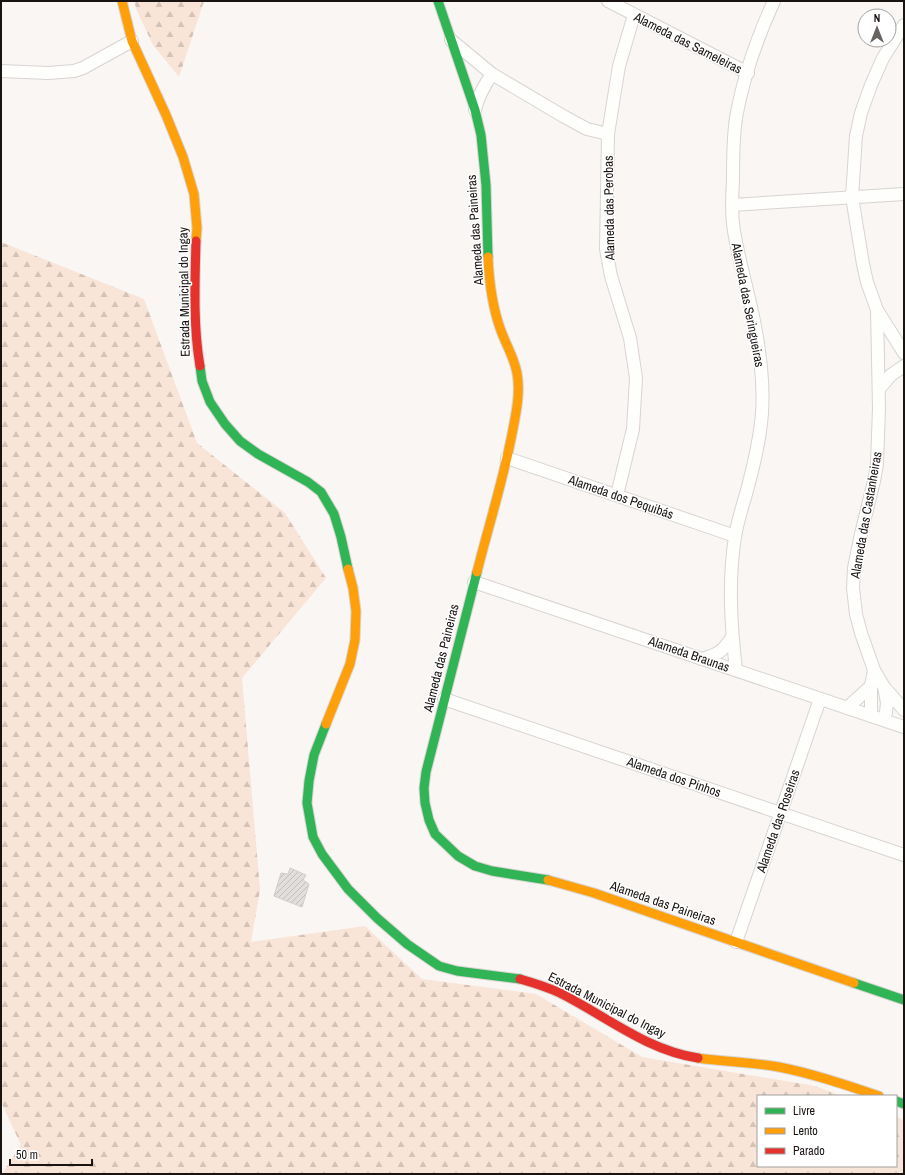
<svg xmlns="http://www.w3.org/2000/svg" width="905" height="1175" viewBox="0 0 905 1175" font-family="'Archivo Narrow',sans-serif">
  <defs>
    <pattern id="forest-firs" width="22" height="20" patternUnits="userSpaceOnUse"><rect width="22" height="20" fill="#f9e4d8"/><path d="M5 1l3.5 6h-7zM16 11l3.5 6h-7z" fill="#d5c3b8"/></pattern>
    <pattern id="building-hatch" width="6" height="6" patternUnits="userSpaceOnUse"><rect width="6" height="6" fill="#e2dedc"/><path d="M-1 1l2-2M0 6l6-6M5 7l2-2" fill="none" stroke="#c1bebc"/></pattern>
  </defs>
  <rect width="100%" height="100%" fill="#faf6f4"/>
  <!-- forest -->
  <g fill="url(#forest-firs)">
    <polygon points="134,1 204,1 179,77 153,45 137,11"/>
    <polygon points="1,242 144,299 197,443 285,513 326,578 242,678 260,890 251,942 365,926 422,979 536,994 642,1057 815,1086 842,1096 758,1096 758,1166 896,1166 896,1117 904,1120 904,1174 2,1174 21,1145 1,1102"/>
  </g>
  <!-- building -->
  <polygon fill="url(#building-hatch)" stroke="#d2cdcb" points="290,868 306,875 303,880 309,884 302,907 274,896 281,873 288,874"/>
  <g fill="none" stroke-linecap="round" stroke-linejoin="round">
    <defs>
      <g id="street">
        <polyline points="608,1 748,73"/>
        <polyline points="904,25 883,58 871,85 861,113 856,136 852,197 863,264 867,282 877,310 904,353"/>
        <polyline points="451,40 492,74 563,116 587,129 608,134"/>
        <polyline points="1,71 48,73 74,71 83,68 132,41"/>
        <path d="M475,110C478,96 484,86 492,74"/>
        <polyline points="732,205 904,194"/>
        <polyline points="877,310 879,408 877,464 874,481 861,534 854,568 853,588 856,614 861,633 874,670 884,687 887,703 886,712 884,720"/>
        <polyline points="879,389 891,375 904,366"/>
        <polyline points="507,458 735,536"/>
        <polyline points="617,495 633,429 636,378 630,338 611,276 606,249 608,134 619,66 634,15"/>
        <polyline points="474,582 904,727"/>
        <path d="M702,659C719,654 723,651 732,637"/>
        <path d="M736,670C731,626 728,581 735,537C737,523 742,508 746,494C753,468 760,441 762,413C764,383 760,351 754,321C748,291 739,261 734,231C731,214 732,196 733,180C733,159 733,138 736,118C743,78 757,38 774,1"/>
        <polyline points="885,688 904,710"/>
        <polyline points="444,699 904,855"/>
        <polyline points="847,708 871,686"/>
        <polyline points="871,716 871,686 874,670"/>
        <polyline points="736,942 820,699"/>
      </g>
      <g id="fast">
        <polyline points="438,1 475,110 481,135 486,185 488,257"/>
        <polyline points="200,366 202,381 210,402 225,424 240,441 258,454 308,482 321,492 334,514 341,537 348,569"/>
        <polyline points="477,572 426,772 424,788 425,803 429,820 435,834 458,856 475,866 492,871 548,880"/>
        <polyline points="326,724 314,755 309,781 307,803 313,837 322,854 348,889 377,918 407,944 439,966 457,971 520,979"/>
        <polyline points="854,983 904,1000"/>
        <polyline points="896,1101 904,1104"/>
      </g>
      <g id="slow">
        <polyline points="122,1 132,41 166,115 183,157 194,194 197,228 196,241"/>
        <path d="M477,572C488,528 502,484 511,439C515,418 521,395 517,373C514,357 505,343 500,328C492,305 489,280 488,257"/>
        <polyline points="326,724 350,664 355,640 356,611 353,588 348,569"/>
        <polyline points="548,880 594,893 854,983"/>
        <path d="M698,1058C725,1062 752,1062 779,1067C814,1074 846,1085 879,1096"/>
      </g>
      <g id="jam">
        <path d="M196,241C195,282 193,325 200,366"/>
        <path d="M520,979C534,983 547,987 560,993C606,1016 646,1050 698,1058"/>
      </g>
    </defs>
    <!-- street casing -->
    <use href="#street" stroke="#d8d4d1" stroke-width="14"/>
    <!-- fast casing -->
    <use href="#fast" stroke="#d8d4d1" stroke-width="11"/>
    <!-- slow casing -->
    <use href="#slow" stroke="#d8d4d1" stroke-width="11"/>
    <!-- jam casing -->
    <use href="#jam" stroke="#d8d4d1" stroke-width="11"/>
    <!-- street -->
    <use href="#street" stroke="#fefefd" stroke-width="12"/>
    <!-- fast -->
    <use href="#fast" stroke="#30b455" stroke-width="9"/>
    <!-- slow -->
    <use href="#slow" stroke="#ff9f0a" stroke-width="9"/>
    <!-- jam -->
    <use href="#jam" stroke="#e5322d" stroke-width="9"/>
  </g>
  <g text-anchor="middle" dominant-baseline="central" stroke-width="3" stroke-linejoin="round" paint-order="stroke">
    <!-- street labels -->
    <g font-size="13" fill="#191412" stroke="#fff">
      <text transform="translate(688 43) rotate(27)">Alameda das Sameleiras</text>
      <text transform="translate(609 208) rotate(-91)">Alameda das Perobas</text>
      <text transform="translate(475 230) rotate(-94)">Alameda das Paineiras</text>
      <text transform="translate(184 292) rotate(-91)">Estrada Municipal do Ingay</text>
      <text transform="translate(748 305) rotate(79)">Alameda das Seringueiras</text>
      <text transform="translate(621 497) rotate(19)">Alameda dos Pequibás</text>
      <text transform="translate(866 515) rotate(-80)">Alameda das Castanheiras</text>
      <text transform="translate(689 654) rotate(19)">Alameda Braunas</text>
      <text transform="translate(441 658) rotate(-76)">Alameda das Paineiras</text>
      <text transform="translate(674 777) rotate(19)">Alameda dos Pinhos</text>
      <text transform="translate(778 821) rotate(-71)">Alameda das Roseiras</text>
      <text transform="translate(663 903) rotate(19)">Alameda das Paineiras</text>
      <text transform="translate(607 1005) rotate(27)">Estrada Municipal do Ingay</text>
    </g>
  </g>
  <!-- border -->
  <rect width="905" height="1175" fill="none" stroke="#191412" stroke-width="4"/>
  <!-- legend -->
  <rect x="757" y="1095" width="140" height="72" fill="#ffffff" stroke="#a3a1a0"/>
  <rect x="765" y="1108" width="20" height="6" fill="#30b455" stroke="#a3a1a0"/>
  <text x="793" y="1115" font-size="12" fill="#191412">Livre</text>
  <rect x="765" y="1128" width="20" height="6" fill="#ff9f0a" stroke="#a3a1a0"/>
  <text x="793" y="1135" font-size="12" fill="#191412">Lento</text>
  <rect x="765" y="1148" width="20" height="6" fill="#e5322d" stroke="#a3a1a0"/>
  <text x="793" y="1155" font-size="12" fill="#191412">Parado</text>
  <!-- north arrow -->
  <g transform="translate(877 28)"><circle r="19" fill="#ffffff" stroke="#a3a1a0"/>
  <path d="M0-3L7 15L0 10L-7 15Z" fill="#686361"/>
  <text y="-6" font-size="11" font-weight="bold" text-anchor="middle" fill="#191412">N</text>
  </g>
  <!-- scale -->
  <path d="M10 1159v6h82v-6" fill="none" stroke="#191412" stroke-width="2"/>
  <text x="16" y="1159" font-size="12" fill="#191412" stroke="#ffffff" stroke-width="3" paint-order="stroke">50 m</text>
</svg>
